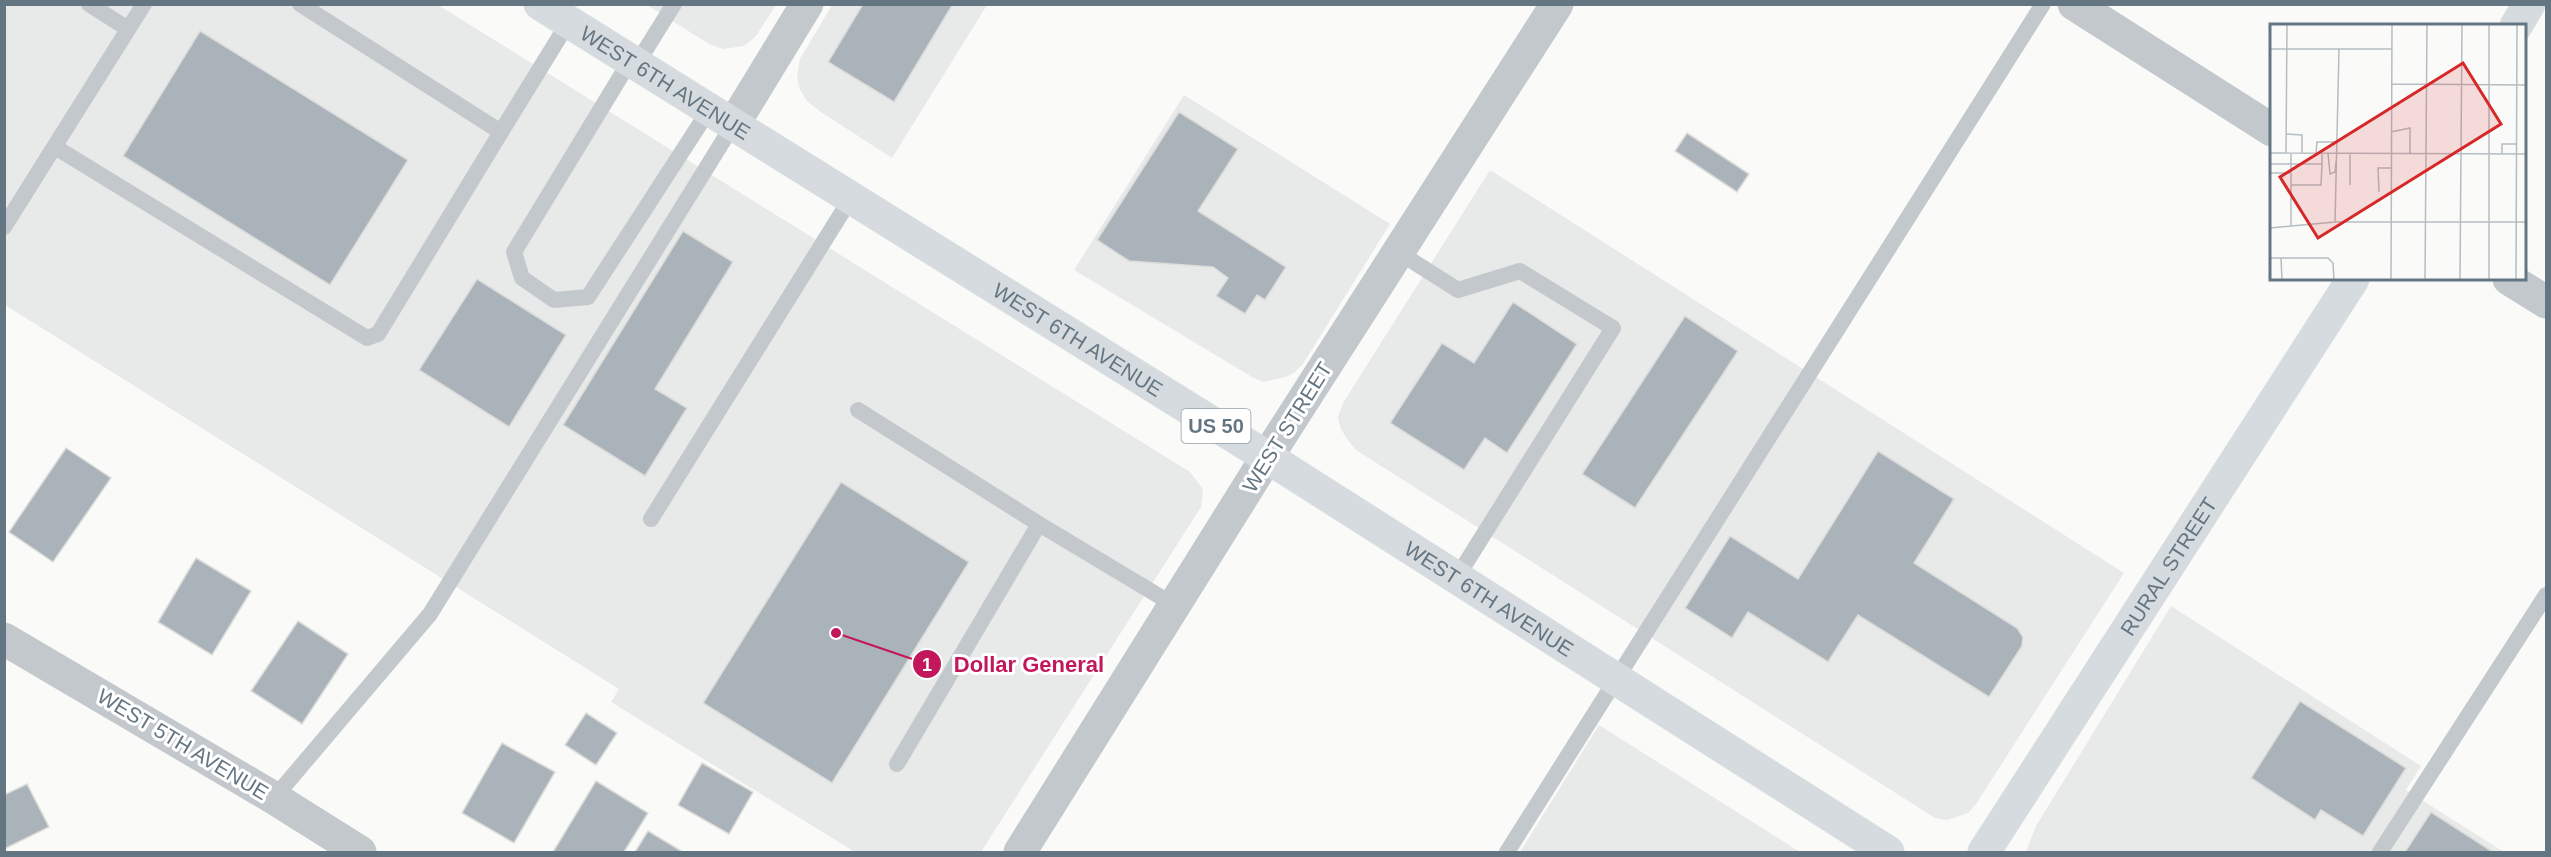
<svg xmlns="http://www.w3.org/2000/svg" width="2551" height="857" viewBox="0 0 2551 857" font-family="Helvetica,sans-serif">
  <rect width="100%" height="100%" fill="#fafaf8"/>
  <!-- built -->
  <g fill="#e8e9e9">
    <polygon points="4,5 438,5 1190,472 1203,489 1201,507 981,852 855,852 611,702 619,689 5,305"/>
    <polygon points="647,5 776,5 756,36 744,46 723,49 709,44"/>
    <polygon points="832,5 987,5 892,158 821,112 807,101 800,90 797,77 800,59"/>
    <polygon points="1184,95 1390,224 1303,364 1294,373 1286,377 1263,382 1252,377 1074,270"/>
    <polygon points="1490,170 2124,573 1976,804 1968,813 1947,820 1935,818 1356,450 1347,439 1340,427 1338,417 1343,403"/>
    <polygon points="2171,606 2421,766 2406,790 2504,852 2026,852 2036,826"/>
    <polygon points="1599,725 1800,852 1520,852"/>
  </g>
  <!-- building -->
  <g fill="#aab3b9" stroke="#dcdcda" stroke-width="1.5">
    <polygon points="863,4 953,4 894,102 828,62"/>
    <polygon points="200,31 408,160 330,285 123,156"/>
    <polygon points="1179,112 1238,149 1198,211 1286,267 1265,300 1257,295 1245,314 1216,296 1228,278 1213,267 1129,261 1097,240"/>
    <polygon points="1687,133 1749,174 1737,192 1675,151"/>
    <polygon points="683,231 733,262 655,389 687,408 645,476 563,425"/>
    <polygon points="477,279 566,335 509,427 419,370"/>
    <polygon points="1513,302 1577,344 1507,453 1485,438 1464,470 1390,423 1442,343 1474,363"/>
    <polygon points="1685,316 1738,351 1635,508 1582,474"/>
    <polygon points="66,448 111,478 53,562 9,532"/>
    <polygon points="1878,451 1954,499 1914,563 2017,628 2023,637 2022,646 1989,697 1858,615 1828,662 1748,612 1732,638 1685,608 1730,536 1798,579"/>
    <polygon points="841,482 969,562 832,783 703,703"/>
    <polygon points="196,558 251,591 212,655 158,622"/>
    <polygon points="298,621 348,654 302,724 251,691"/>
    <polygon points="2300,701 2406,768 2363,836 2321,810 2315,820 2251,778"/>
    <polygon points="586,713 617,733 596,765 565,745"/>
    <polygon points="502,743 555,772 514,843 462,813"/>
    <polygon points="702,763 753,792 729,834 678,805"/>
    <polygon points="596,781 648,813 624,852 553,852"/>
    <polygon points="27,784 49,827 4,849 4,795"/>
    <polygon points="2431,812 2493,852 2405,852"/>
    <polygon points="648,831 683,852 635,852"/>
  </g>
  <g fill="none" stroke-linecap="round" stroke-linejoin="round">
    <!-- lane -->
    <g stroke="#c3c8cc" stroke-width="16">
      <polyline points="89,4 128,29"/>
      <polyline points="300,4 501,132 568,23"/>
      <polyline points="630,61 514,252 522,278 554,300 588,297 709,110"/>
      <polyline points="636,65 674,4"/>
      <polyline points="55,147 367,338 378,334 501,132"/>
      <polyline points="4,227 144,4"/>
      <polyline points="1398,252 1458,290 1520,271 1613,328 1457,577"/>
      <polyline points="858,410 1039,524"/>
      <polyline points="651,519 851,198"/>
      <polyline points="897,764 1039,524 1174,605"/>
      <polyline points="274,798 430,614 733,125"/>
      <polyline points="1507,852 2043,4"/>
      <polyline points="2380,852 2546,595"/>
    </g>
    <!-- street -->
    <g stroke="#c3c8cc" stroke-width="33">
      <polyline points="2074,4 2272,130"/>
      <polyline points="733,125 807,4"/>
      <polyline points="2509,279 2546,302"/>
      <polyline points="4,639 274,798 360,852"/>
      <polyline points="1020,852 1267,457 1557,4"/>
    </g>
    <!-- secondary -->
    <g stroke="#d6dbdf" stroke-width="33">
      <polyline points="2516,26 2529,4"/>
      <path id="s1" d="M1984,852L2353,279"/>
    </g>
    <!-- primary -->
    <path stroke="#d6dbdf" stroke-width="33" id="s2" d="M540,4L1267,457L1888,852"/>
  </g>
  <g text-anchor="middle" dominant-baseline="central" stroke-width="6" stroke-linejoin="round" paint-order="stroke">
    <!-- shield labels -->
    <rect fill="#fff" stroke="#939fa8" stroke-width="1.5" x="1181.5" y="409" width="69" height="34" rx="4.5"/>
    <g font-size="20" font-weight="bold" fill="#657683">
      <text x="1216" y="426">US 50</text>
    </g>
    <!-- street labels -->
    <g font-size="21" fill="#657683" stroke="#fff">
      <text stroke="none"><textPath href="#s2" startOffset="148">WEST 6TH AVENUE</textPath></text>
      <text stroke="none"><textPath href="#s2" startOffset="634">WEST 6TH AVENUE</textPath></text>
      <text transform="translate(1287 427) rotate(-58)">WEST STREET</text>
      <text stroke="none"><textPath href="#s1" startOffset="340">RURAL STREET</textPath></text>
      <text stroke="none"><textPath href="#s2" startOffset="1120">WEST 6TH AVENUE</textPath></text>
      <text transform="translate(183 744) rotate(31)">WEST 5TH AVENUE</text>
    </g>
  </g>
  <!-- overview -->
  <g transform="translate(2270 24)">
    <rect width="256" height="256" fill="#fafaf8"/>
    <path fill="none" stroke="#b5bdc2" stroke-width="1.5" d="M0,25H122M122,60L257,61M121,108L140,104V129M16,110L32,111V129M0,129L257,130M16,129L17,0M21,129V202M46,129L47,118H68M58,129L60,150L65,148L66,137M80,129V161M232,130V120H247M0,140H52V129M0,149H20M21,161H51L52,140M109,168L108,144H121M65,198L69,25M0,204L65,198H257M0,234H58L63,239L64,256M11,234L12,256M121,256L122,0M155,256L157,0M190,256L192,0M219,256V0M246,256L247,0"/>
    <path fill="#d62828" fill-opacity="0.15" stroke="#d62828" stroke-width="3" d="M193,39L231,100L48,214L10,153Z"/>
    <rect width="256" height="256" fill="none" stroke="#657683" stroke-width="3"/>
  </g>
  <!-- callouts -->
  <path fill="none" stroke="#c2185b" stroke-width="2" d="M836 633L927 664"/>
  <g fill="#c2185b" stroke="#fff" stroke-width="2">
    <circle cx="836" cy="633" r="6"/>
    <circle cx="927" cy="664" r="15"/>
  </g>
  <g font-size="18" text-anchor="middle" font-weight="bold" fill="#fff">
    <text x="927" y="671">1</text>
  </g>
  <g font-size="22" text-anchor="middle" font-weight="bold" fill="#c2185b" stroke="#fff" stroke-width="6" stroke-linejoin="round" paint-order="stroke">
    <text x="1029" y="672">Dollar General</text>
  </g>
  <!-- border -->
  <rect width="2551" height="857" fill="none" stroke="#657683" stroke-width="12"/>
</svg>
